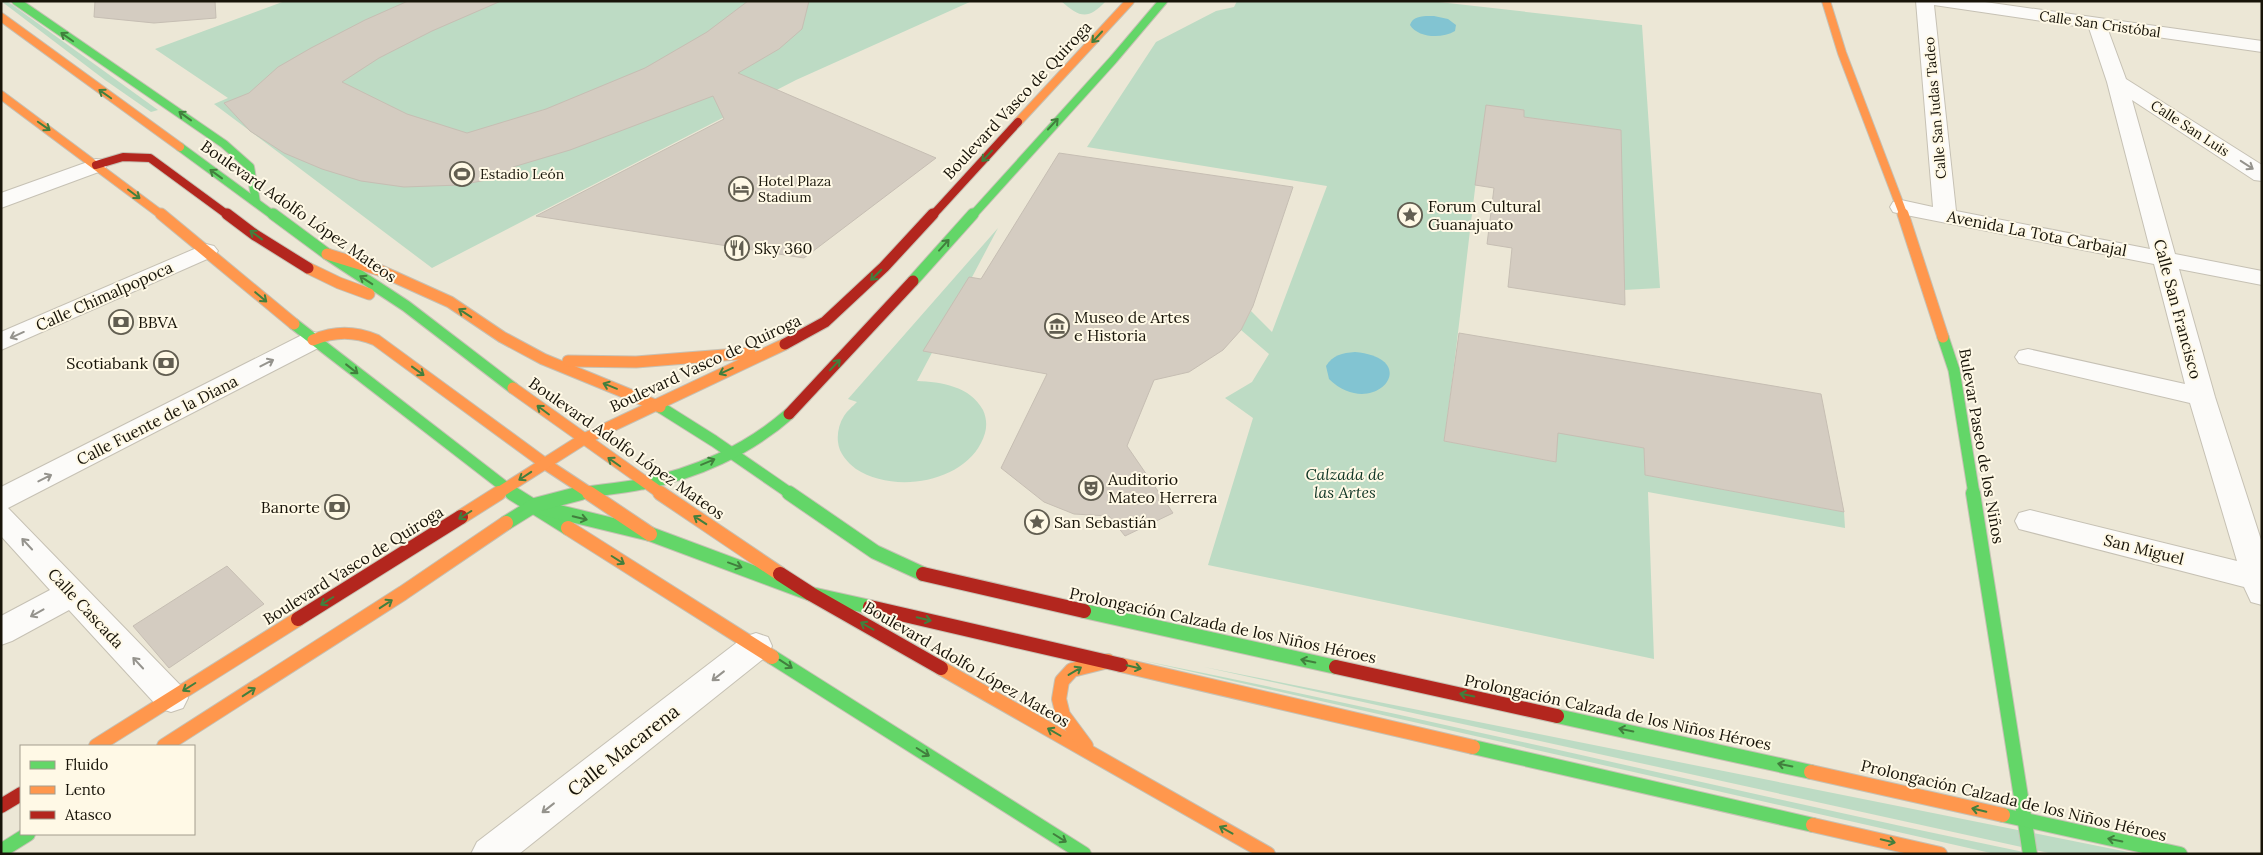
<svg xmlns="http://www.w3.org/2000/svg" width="2263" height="855" viewBox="0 0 2263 855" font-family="Lora,serif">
  <rect width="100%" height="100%" fill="#ece7d6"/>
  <!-- green -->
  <g fill="#bddbc4">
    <polygon points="1,1 7,1 158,110 151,112 105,80"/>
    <polygon points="285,1 972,1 796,80 432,268 214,104 228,98 155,49"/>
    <path d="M1061,1H1106C1088,20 1080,18 1061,1Z"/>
    <path d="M1237,1H1430L1642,25L1660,288L1624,290L1620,130L1524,117V110L1486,106C1470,217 1460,329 1444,441L1556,462L1558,410L1589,438L1644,448L1645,475L1844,512L1845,528L1648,492L1654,659L1208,565L1253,418L1225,398L1252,382L1269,354L1241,330L1251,311L1272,332L1327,186L1087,147L1156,42L1216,11L1234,7Z"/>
    <path d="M998,228L917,381C941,382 970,386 983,410C988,421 987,432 981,443C960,484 892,493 856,469C847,462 839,453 838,442C837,433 839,424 844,416C847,411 853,406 857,402L848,399Z"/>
    <path d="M1140,660C1438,720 1734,792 2033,854H1995Z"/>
    <polygon points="1204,667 2138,854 2053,854"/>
  </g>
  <!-- water -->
  <g fill="#82c4d2">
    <path d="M1434,16L1448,19L1456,25L1455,31C1442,39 1418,38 1410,25C1413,15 1425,16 1434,16Z"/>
    <path d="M1355,352C1426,359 1373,422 1329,379L1326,366C1333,355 1342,353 1355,352Z"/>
  </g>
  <!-- building -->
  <g fill="#d4ccc1" stroke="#c6beb3">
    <polygon points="95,1 215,1 216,18 154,23 94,17"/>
    <polygon points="408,1 501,1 432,31 379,58 342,82 407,114 467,133 546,109 645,68 707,32 748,1 809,1 802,29 779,49 738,73 936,158 804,258 536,216 724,119 713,96 570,150 513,167 513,175 460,185 404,187 361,181 322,169 284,153 250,131 224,103 249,93 278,67 311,48 365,20"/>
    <polygon points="1486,105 1524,110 1524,117 1621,130 1625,305 1508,287 1512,248 1487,244 1494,188 1475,185"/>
    <polygon points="1059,153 1293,187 1253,306 1241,330 1223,350 1189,372 1154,380 1127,446 1173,513 1125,536 1109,516 1074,514 1044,502 1001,468 1047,374 923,351 969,277 981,279"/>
    <polygon points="1459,333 1821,394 1844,512 1645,475 1644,448 1558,433 1556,462 1444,441"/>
    <polygon points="227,566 264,604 169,668 133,626"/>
  </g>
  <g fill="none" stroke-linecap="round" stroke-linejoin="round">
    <defs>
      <g id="street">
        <path d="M1916,1H1978L2262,41V52L2108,30L2126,79L2262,165V181L2254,180L2132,100L2175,254L2262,271V285L2179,269L2215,397L2262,543V605L2251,602L2244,587L2019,529L2015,521L2019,513L2030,510L2237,561L2190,403L2028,365L2019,363L2015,357L2019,351L2028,349L2185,384L2154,264L1901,214L1893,212L1890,207L1893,202L1901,200L1933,207ZM1934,5L2089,28L2107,82L2150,249L1956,211Z"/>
        <polygon points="96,159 104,160 107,165 104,170 1,208 1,193"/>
        <polygon points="206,244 214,246 218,251 214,256 1,350 1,332"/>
        <polygon points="313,332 322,334 326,340 322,346 8,508 183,688 188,698 183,708 171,712 159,708 69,610 12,641 1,645 1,616 50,590 1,536 1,487 304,334"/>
        <polygon points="756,633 768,637 772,646 768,655 519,854 471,854 477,842 744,637"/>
      </g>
      <g id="fast-far2">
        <polyline points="16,1 224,144 250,167 256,202"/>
        <polyline points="180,147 274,216"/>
        <polyline points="972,216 1113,60 1163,1"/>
      </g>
      <g id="fast-far1">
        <polyline points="273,214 327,254 406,306 513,388"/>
        <polyline points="913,281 973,214"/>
        <polyline points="294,324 514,494"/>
        <polyline points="1943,337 1954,370 1974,494"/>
        <polyline points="660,407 714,441 791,494"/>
        <path d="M573,494C596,490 619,489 642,484C695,474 748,450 789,414"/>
      </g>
      <g id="fast">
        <polyline points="512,493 568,528"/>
        <polyline points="789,493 875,552 923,574"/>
        <polyline points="1973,493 2030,854"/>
        <polyline points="534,506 650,534 811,594 870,607"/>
        <polyline points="506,523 535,505 581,493"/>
        <polyline points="1084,611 1336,667"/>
        <polyline points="772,657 1084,854"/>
        <polyline points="1557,716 1811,772"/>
        <polyline points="1473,747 1813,825"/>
        <polyline points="2003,815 2180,854"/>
        <polyline points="1,851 28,834"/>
      </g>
      <g id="slow-far2">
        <polyline points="1826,1 1842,53 1904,216"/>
        <polyline points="1,17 180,147"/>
        <polyline points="1,95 163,216"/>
        <polyline points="1018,122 1130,1"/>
      </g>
      <g id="slow-far1">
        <polyline points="161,214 294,324"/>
        <polyline points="1903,214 1943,337"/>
        <polyline points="327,254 379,270 450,302 502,337 543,359 660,407"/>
        <polyline points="308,268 339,283 369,294"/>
        <path d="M313,340C335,331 354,331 376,340L544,463L591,494"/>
        <polyline points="568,361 636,362 750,353"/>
        <polyline points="513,388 662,494"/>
        <polyline points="497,494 582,440 785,344"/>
      </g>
      <g id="slow">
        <polyline points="589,493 650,534"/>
        <polyline points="660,493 780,574"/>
        <polyline points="461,517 499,493"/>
        <polyline points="568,528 772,657"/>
        <polyline points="1121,665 1473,747"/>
        <polyline points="941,668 1268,854"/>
        <polyline points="96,746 298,619"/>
        <polyline points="164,746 403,593 506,523"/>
        <polyline points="1086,746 1063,715 1059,699 1062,681 1072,670 1108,661"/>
        <polyline points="1811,772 2003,815"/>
        <polyline points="1813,825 1940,854"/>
      </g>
      <g id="jam-far2">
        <polyline points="96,165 123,157 150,158 229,216"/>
        <polyline points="932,216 1018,122"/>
      </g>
      <g id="jam-far1">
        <polyline points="227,214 255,235 308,268"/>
        <polyline points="785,344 825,322 884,267 933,214"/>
        <polyline points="789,414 913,281"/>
      </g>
      <g id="jam">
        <polyline points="780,574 811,594 941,668"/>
        <polyline points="923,574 1084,611"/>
        <polyline points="870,607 1121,665"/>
        <polyline points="298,619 461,517"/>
        <polyline points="1336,667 1557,716"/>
        <polyline points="1,806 21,794"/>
      </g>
    </defs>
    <!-- street casing -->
    <use href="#street" stroke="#c6c1b4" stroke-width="2"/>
    <!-- fast-far2 casing -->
    <use href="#fast-far2" stroke="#c6c1b4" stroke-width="10"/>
    <!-- fast-far1 casing -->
    <use href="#fast-far1" stroke="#c6c1b4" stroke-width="13"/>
    <!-- fast casing -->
    <use href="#fast" stroke="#c6c1b4" stroke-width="16"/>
    <!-- slow-far2 casing -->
    <use href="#slow-far2" stroke="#c6c1b4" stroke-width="10"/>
    <!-- slow-far1 casing -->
    <use href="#slow-far1" stroke="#c6c1b4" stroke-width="13"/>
    <!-- slow casing -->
    <use href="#slow" stroke="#c6c1b4" stroke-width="16"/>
    <!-- jam-far2 casing -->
    <use href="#jam-far2" stroke="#c6c1b4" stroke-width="10"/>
    <!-- jam-far1 casing -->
    <use href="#jam-far1" stroke="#c6c1b4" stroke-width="13"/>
    <!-- jam casing -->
    <use href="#jam" stroke="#c6c1b4" stroke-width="16"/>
    <!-- street -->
    <use href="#street" fill="#fcfbf9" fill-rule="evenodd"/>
    <!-- fast-far2 -->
    <use href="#fast-far2" stroke="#63d668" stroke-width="8"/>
    <!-- fast-far1 -->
    <use href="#fast-far1" stroke="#63d668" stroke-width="11"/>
    <!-- fast -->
    <use href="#fast" stroke="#63d668" stroke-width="14"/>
    <!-- slow-far2 -->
    <use href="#slow-far2" stroke="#ff974d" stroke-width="8"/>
    <!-- slow-far1 -->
    <use href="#slow-far1" stroke="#ff974d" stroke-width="11"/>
    <!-- slow -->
    <use href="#slow" stroke="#ff974d" stroke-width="14"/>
    <!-- jam-far2 -->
    <use href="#jam-far2" stroke="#b3261e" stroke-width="8"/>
    <!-- jam-far1 -->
    <use href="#jam-far1" stroke="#b3261e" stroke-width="11"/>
    <!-- jam -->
    <use href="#jam" stroke="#b3261e" stroke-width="14"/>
  </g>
  <!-- one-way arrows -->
  <defs><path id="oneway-shaft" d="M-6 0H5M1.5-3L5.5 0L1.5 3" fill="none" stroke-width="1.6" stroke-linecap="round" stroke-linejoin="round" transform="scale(1.25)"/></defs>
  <g stroke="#417f3d">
    <use href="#oneway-shaft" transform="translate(67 37) rotate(-145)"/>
    <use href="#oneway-shaft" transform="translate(1097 37) rotate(133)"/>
    <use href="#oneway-shaft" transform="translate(105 94) rotate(-145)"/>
    <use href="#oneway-shaft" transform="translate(185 116) rotate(-144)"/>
    <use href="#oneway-shaft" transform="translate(1053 124) rotate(-47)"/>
    <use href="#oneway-shaft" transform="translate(44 126) rotate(35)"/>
    <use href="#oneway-shaft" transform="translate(987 156) rotate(133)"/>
    <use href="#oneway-shaft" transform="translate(216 174) rotate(-144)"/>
    <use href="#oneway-shaft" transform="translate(134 194) rotate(37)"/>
    <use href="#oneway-shaft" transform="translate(256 235) rotate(-144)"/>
    <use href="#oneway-shaft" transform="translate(944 245) rotate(-48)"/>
    <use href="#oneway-shaft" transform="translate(876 275) rotate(135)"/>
    <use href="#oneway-shaft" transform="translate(366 280) rotate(-147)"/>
    <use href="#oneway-shaft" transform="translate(261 297) rotate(40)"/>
    <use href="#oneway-shaft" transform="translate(465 313) rotate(-147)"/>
    <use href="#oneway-shaft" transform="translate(835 365) rotate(-46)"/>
    <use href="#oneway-shaft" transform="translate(352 369) rotate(38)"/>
    <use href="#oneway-shaft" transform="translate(418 371) rotate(36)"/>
    <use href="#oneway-shaft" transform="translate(726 371) rotate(155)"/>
    <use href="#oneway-shaft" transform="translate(610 386) rotate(-158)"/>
    <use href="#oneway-shaft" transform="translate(543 410) rotate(-143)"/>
    <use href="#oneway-shaft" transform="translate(614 462) rotate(-145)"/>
    <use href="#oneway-shaft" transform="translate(708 462) rotate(-23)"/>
    <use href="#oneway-shaft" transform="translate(525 476) rotate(146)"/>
    <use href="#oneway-shaft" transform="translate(465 515) rotate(148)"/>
    <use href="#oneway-shaft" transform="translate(580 518) rotate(14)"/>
    <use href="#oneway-shaft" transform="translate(700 520) rotate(-147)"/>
    <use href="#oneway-shaft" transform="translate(618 560) rotate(32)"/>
    <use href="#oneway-shaft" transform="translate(735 565) rotate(20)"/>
    <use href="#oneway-shaft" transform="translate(327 601) rotate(148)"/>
    <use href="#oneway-shaft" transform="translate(386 604) rotate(-33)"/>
    <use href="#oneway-shaft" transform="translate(924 619) rotate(13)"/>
    <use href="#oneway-shaft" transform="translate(867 626) rotate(-150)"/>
    <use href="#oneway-shaft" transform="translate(1308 661) rotate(-168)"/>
    <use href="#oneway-shaft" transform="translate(786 664) rotate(33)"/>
    <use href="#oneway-shaft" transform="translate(1134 667) rotate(13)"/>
    <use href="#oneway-shaft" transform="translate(1075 671) rotate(-31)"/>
    <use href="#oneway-shaft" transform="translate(189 687) rotate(148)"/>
    <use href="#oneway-shaft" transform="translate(249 692) rotate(-33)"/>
    <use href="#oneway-shaft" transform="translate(1467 695) rotate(-168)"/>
    <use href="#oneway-shaft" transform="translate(1626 730) rotate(-168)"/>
    <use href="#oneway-shaft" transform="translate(1054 732) rotate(-150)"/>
    <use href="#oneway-shaft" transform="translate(923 752) rotate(32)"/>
    <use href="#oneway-shaft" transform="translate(1785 765) rotate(-168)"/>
    <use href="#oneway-shaft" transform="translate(1979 810) rotate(-167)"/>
    <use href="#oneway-shaft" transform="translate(1226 830) rotate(-151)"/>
    <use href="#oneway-shaft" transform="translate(1060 838) rotate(32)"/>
    <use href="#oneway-shaft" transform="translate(2115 840) rotate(-168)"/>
    <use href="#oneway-shaft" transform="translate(1888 841) rotate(13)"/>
  </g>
  <g stroke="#95938d">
    <use href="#oneway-shaft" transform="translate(2247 165) rotate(33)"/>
    <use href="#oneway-shaft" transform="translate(17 335) rotate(156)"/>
    <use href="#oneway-shaft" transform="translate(267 363) rotate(-27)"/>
    <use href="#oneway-shaft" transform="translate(45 478) rotate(-27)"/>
    <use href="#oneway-shaft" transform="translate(27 544) rotate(-133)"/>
    <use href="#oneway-shaft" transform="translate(37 613) rotate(151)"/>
    <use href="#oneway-shaft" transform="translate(138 663) rotate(-133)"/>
    <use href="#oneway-shaft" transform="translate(718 676) rotate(142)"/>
    <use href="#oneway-shaft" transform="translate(548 808) rotate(142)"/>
  </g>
  <!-- icons -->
  <defs>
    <symbol id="stadium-ring" viewBox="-11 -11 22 22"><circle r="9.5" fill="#fff9e6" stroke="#625e51" stroke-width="1.5"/><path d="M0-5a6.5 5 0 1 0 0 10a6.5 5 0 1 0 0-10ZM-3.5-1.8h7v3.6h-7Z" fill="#625e51"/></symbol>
    <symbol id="hotel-ring" viewBox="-11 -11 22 22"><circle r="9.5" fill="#fff9e6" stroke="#625e51" stroke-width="1.5"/><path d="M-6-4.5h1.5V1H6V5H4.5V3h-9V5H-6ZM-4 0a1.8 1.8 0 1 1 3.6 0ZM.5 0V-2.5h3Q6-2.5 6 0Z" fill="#625e51"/></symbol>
    <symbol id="sight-ring" viewBox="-11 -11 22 22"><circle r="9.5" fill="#fff9e6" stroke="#625e51" stroke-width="1.5"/><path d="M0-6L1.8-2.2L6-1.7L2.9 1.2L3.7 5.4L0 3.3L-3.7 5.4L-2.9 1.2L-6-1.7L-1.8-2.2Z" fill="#625e51"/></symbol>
    <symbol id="restaurant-ring" viewBox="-11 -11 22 22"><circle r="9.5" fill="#fff9e6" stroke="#625e51" stroke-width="1.5"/><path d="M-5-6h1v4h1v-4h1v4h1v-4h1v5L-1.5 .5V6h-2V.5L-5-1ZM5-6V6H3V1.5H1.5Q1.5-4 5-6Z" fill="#625e51"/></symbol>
    <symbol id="bank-ring" viewBox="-11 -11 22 22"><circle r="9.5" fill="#fff9e6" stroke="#625e51" stroke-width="1.5"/><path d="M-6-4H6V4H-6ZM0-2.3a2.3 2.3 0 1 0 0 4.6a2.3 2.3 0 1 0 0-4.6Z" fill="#625e51"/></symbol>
    <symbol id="museum-ring" viewBox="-11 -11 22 22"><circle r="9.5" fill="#fff9e6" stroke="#625e51" stroke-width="1.5"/><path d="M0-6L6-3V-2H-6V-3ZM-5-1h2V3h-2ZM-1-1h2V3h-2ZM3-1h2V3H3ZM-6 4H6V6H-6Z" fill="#625e51"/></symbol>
    <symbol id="theatre-ring" viewBox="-11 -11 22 22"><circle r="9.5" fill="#fff9e6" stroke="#625e51" stroke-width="1.5"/><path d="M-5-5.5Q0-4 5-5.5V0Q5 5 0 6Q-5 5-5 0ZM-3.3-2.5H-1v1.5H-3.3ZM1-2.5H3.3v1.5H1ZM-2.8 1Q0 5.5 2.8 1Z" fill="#625e51"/></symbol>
  </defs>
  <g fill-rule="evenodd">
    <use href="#stadium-ring" x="448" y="160" width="28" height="28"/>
    <use href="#hotel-ring" x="727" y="175" width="28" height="28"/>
    <use href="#sight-ring" x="1396" y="201" width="28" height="28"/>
    <use href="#restaurant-ring" x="723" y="234" width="28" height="28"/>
    <use href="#bank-ring" x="107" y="308" width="28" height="28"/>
    <use href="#museum-ring" x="1043" y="312" width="28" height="28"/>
    <use href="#bank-ring" x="152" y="349" width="28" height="28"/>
    <use href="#theatre-ring" x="1077" y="474" width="28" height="28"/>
    <use href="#bank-ring" x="323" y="493" width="28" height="28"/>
    <use href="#sight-ring" x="1023" y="508" width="28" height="28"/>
  </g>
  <g text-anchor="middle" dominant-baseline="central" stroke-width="4" stroke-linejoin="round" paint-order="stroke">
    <!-- far-street labels -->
    <g font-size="14" fill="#181409" stroke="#fff9e6">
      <text transform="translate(2100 24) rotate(8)">Calle San Cristóbal</text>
      <text transform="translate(1935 108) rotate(-95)">Calle San Judas Tadeo</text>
      <text transform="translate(2190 128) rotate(33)">Calle San Luis</text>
    </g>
    <!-- far-poi labels -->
    <g font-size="14" fill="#181409" stroke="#fff9e6" text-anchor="start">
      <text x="480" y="174">Estadio León</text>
      <text x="758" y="181">Hotel Plaza<tspan x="758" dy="16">Stadium</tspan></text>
    </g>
    <!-- street labels -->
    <g font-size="16" fill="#181409" stroke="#fff9e6">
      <text transform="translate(1017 100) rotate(-47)">Boulevard Vasco de Quiroga</text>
      <text transform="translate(299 211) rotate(35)">Boulevard Adolfo López Mateos</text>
      <text transform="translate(2037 233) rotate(11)">Avenida La Tota Carbajal</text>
      <text transform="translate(104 296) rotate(-24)">Calle Chimalpopoca</text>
      <text transform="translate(2178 309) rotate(75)">Calle San Francisco</text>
      <text transform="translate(705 363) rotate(-25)">Boulevard Vasco de Quiroga</text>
      <text transform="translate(157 420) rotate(-27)">Calle Fuente de la Diana</text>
      <text transform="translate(1982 446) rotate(80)">Bulevar Paseo de los Niños</text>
      <text transform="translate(627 448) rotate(35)">Boulevard Adolfo López Mateos</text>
      <text transform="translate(2144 549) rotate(14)">San Miguel</text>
      <text transform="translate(353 565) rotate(-32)">Boulevard Vasco de Quiroga</text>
      <text transform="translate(86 608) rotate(47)">Calle Cascada</text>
      <text transform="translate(1223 625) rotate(12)">Prolongación Calzada de los Niños Héroes</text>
      <text transform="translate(967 664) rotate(30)">Boulevard Adolfo López Mateos</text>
      <text transform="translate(1618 712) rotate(12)">Prolongación Calzada de los Niños Héroes</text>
      <text transform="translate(2014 800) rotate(13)">Prolongación Calzada de los Niños Héroes</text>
    </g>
    <!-- poi labels -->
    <g font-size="16" fill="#181409" stroke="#fff9e6" text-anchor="start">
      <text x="1428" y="206">Forum Cultural<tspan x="1428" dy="18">Guanajuato</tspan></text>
      <text x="754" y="248">Sky 360</text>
      <text x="1074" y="317">Museo de Artes<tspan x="1074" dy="18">e Historia</tspan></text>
      <text x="138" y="322">BBVA</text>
      <text x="148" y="363" text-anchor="end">Scotiabank</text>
      <text x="1108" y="479">Auditorio<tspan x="1108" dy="18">Mateo Herrera</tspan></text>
      <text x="320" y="507" text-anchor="end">Banorte</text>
      <text x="1054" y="522">San Sebastián</text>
    </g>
    <!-- park labels -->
    <g font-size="16" font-style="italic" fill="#0e3424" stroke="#fff9e6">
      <text x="1345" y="474">Calzada de<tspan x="1345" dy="18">las Artes</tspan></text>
    </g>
    <!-- near-street labels -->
    <g font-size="19" fill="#181409" stroke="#fff9e6">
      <text transform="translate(623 750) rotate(-38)">Calle Macarena</text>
    </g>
  </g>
  <!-- border -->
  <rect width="2263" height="855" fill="none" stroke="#181409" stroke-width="5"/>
  <!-- legend -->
  <rect x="20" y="745" width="175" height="90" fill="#fff9e6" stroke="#a39d8e"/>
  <rect x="30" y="761" width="25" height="8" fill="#63d668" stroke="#a39d8e"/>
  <text x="65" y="770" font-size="15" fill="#181409">Fluido</text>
  <rect x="30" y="786" width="25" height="8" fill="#ff974d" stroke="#a39d8e"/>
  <text x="65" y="795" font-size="15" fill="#181409">Lento</text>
  <rect x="30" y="811" width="25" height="8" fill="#b3261e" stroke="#a39d8e"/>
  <text x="65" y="820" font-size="15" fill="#181409">Atasco</text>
</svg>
